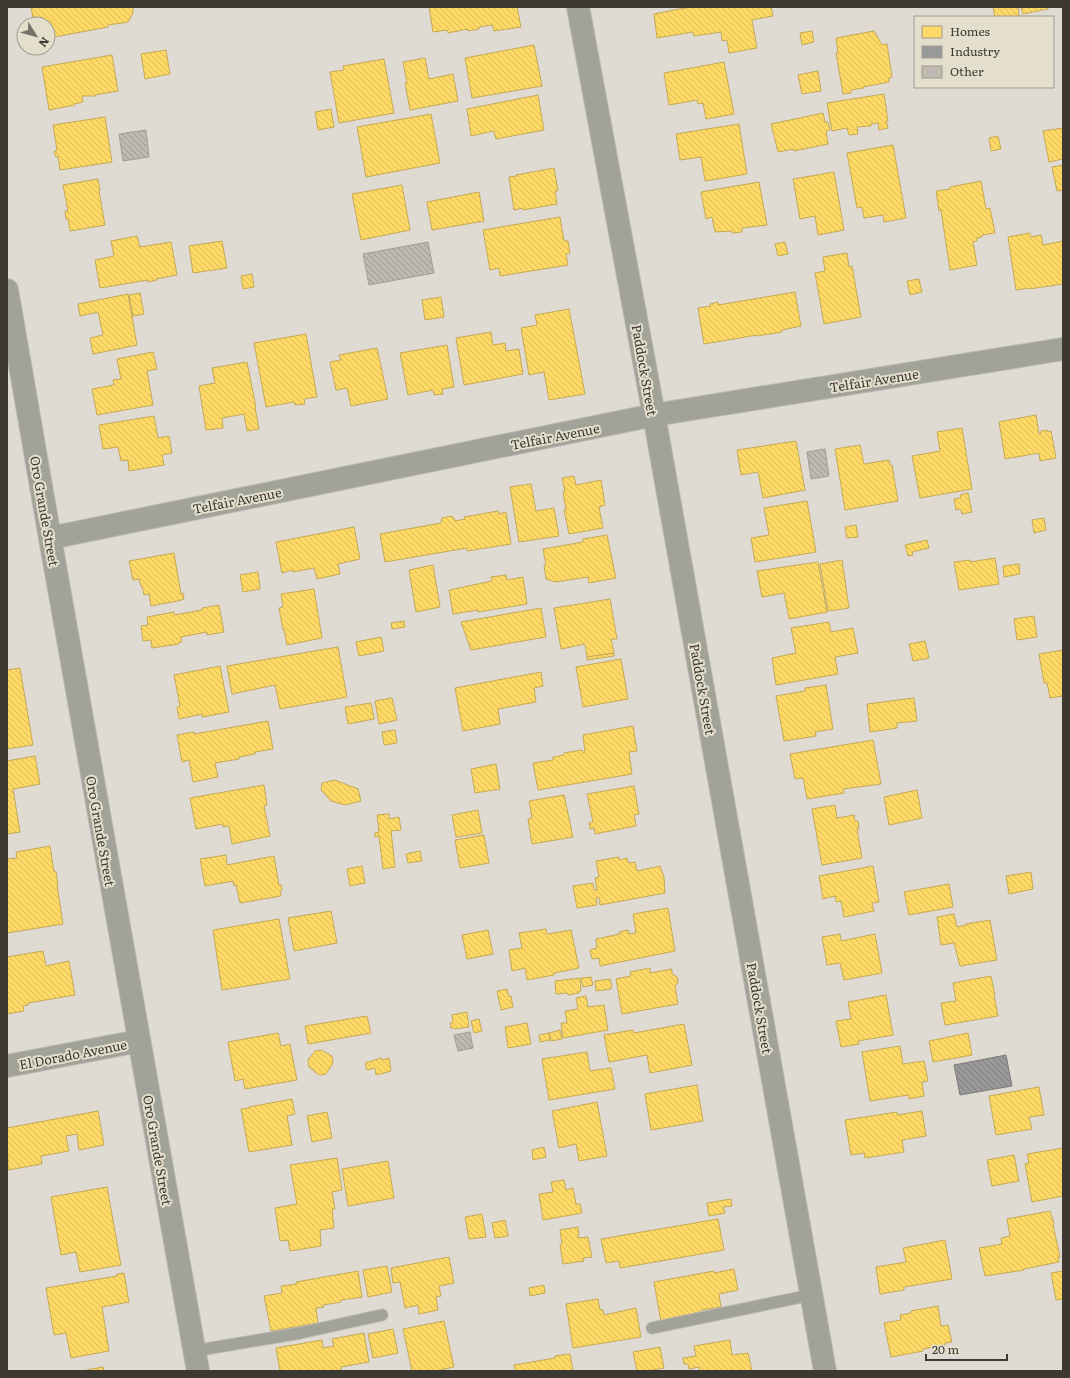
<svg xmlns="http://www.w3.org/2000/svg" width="1070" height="1378" viewBox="0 0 1070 1378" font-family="Literata,serif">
  <defs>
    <pattern id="homes-back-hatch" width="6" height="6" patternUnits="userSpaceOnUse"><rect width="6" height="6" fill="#ffd966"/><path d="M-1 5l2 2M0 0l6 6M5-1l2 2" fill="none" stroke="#dbbb59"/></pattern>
    <pattern id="industry-back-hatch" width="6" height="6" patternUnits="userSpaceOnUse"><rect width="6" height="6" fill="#999"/><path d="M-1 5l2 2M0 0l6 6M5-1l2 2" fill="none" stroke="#7e7e7d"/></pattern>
    <pattern id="building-back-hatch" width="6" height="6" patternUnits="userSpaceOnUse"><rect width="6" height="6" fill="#c0b9b2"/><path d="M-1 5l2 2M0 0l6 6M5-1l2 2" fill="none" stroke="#9d9791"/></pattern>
  </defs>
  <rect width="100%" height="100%" fill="#dfdbd2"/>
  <!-- homes -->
  <g fill="url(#homes-back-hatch)" stroke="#c4a957">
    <polygon points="31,7 133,7 133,13 128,22 108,25 108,27 49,38 48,24 34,24"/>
    <polygon points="429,7 517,7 521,27 494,31 492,25 479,27 479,29 468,31 468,29 448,33 447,30 433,32"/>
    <polygon points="690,7 771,7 773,16 752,20 757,48 729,53 727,40 722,41 721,32 694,36 693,32 657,38 654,14"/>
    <polygon points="993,7 1018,7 1019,17 995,17"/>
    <polygon points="1021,7 1048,7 1048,9 1023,14"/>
    <polygon points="812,31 814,42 802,45 800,33"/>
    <polygon points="874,31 882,45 887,44 892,77 889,78 889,82 863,87 864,88 851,90 851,93 843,94 836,53 838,53 836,38"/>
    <polygon points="534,45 542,86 472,98 465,58"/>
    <polygon points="166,50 170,74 145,79 141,54"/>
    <polygon points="112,55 118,91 95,95 95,96 82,96 83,102 74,104 75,105 49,110 42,67"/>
    <polygon points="425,58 429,79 453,74 458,101 410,110 405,83 407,83 403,62"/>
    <polygon points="384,59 394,113 339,123 330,72 344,70 343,66"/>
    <polygon points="724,62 734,114 706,119 703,103 698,104 697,100 669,105 664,73"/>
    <polygon points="818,71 821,91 802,94 798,75"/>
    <polygon points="884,94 888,121 886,121 888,128 879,130 878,123 871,124 871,126 857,127 858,134 849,135 847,128 832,131 827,103"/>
    <polygon points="538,95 544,130 496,139 494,131 471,136 467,109"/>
    <polygon points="331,109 334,127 318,130 315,112"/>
    <polygon points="823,113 825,122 828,122 830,130 826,131 828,144 794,151 794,149 778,152 771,124"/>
    <polygon points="431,114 440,163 366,177 357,127"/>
    <polygon points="105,117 112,162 60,170 58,156 56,157 54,152 57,150 53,125"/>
    <polygon points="739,124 747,174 705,181 701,157 680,160 676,134"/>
    <polygon points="1063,128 1063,159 1049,162 1043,131"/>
    <polygon points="998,136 1001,149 991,151 989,138"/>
    <polygon points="893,145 906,218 884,222 883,215 864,218 862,207 857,208 847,153"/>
    <polygon points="1063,165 1063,190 1057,191 1052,167"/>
    <polygon points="554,168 558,191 555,191 557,204 523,210 523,208 514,210 509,177 517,176 516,175"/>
    <polygon points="834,172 844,230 818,235 815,216 800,219 793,179"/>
    <polygon points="98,179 100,190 99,191 105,225 70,231 68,219 66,219 65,211 68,211 63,185"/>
    <polygon points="981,181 986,209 990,208 995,233 982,235 982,237 977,238 977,241 973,242 977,265 950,270 941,210 939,211 936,191 950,189 950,187"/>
    <polygon points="759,182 767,225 742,228 742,232 732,233 732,231 715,232 712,217 706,219 701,192"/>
    <polygon points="402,185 410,230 361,240 352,194"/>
    <polygon points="479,192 484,221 432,230 427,202"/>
    <polygon points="560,217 564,241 568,241 570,253 566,254 568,265 500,276 499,268 490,270 483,230"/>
    <polygon points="1030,233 1031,237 1041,235 1043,245 1063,241 1063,284 1029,289 1029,288 1016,290 1008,237"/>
    <polygon points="137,236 140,247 171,242 177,275 156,279 157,280 148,282 148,280 100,288 95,260 114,256 111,241"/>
    <polygon points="222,241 227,268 193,273 189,246"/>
    <polygon points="785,242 788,254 778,256 775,244"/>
    <polygon points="847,253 849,267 852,266 861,317 824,324 815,273 825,271 823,257"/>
    <polygon points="252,274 254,287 243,289 241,276"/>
    <polygon points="919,279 922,292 910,295 907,281"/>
    <polygon points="795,292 801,326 782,330 782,332 757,336 757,335 704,344 698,308 711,306 710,304 718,302 718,305"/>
    <polygon points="140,293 144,314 133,316 129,295"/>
    <polygon points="128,294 137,345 93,354 90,338 103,335 98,312 80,316 78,304"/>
    <polygon points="441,297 444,317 425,320 422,300"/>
    <polygon points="569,309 585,394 549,400 544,372 529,375 521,328 537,325 535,315"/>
    <polygon points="491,332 493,345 505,343 506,351 519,349 523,374 464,385 456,338"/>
    <polygon points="306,334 317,397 304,399 305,404 295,405 294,402 266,407 254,343"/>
    <polygon points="447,345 454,387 442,389 443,394 434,395 433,390 408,395 400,353"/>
    <polygon points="377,348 388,399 351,406 347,388 336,390 330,362 341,360 339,355"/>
    <polygon points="153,352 157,369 147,371 153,405 97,415 92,389 114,385 113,380 121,379 117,359"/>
    <polygon points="247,362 256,407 255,407 259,429 247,431 244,414 222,418 223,428 206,430 199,386 215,383 212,368"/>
    <polygon points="1036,415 1039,434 1041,433 1041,431 1047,430 1047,432 1051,431 1056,458 1040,461 1039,453 1005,459 999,422"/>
    <polygon points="154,416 158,438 169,436 172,453 162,455 164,465 129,471 128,460 121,461 118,447 103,449 99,425"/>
    <polygon points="962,428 972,489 920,498 912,456 940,451 937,432"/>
    <polygon points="796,441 805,490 763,498 758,472 741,475 737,450"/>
    <polygon points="860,445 864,464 889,460 890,465 892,465 898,501 845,510 835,449"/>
    <polygon points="574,476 576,485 601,480 605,505 599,507 603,528 569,534 564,510 566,510 563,492 565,492 562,478"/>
    <polygon points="531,484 536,511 554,508 559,536 519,542 510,487"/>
    <polygon points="968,493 972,512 962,514 961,509 956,510 954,499 961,498 960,495"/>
    <polygon points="807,501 816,552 755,562 751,538 769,535 764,508"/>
    <polygon points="498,511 499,514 506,512 511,544 467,551 467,548 385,562 380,534 441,523 442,518 451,516 454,518 455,521 465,519 464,517"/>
    <polygon points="1044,518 1046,530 1034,533 1032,520"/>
    <polygon points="856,525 858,537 847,538 845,527"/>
    <polygon points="354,527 360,559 338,564 340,574 317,579 314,568 293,572 292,570 282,573 276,542"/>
    <polygon points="607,535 616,578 589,583 588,577 556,582 546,579 544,565 546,565 543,549 583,542 583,539"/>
    <polygon points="927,540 929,548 912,552 913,555 908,556 905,545"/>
    <polygon points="174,553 181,594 183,593 184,599 182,599 182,600 151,606 149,594 144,595 142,586 141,586 139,579 133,580 129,561"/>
    <polygon points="995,558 999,584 959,590 954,562 970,560 970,562"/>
    <polygon points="842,560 849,608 828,611 820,564"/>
    <polygon points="818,562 827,612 789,619 784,593 762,597 757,571"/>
    <polygon points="1019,564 1020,574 1004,577 1003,566"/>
    <polygon points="433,565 440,607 416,612 409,570"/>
    <polygon points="258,572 260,589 243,592 240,575"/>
    <polygon points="506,575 507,580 523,577 527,604 478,612 478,610 453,614 449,590 492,581 491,577"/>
    <polygon points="314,589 322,638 287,645 284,629 283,630 279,608 283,607 281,594"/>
    <polygon points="610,599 617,639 611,639 614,653 587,657 585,644 561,649 554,608"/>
    <polygon points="219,605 224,632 207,635 207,632 181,637 182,642 179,642 179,644 152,648 151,640 143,641 141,626 148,625 147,617 174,612 174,615 202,610 202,608"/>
    <polygon points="541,608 546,637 471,650 461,622"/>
    <polygon points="1034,616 1037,637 1017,640 1014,619"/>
    <polygon points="404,621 405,627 392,629 391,623"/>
    <polygon points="829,622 831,632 853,628 858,653 835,657 838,674 776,685 772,658 796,653 791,628"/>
    <polygon points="381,637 384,651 359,656 356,642"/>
    <polygon points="925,641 929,658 913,661 909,644"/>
    <polygon points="338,647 347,697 280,709 275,685 232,694 227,666"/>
    <polygon points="1063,650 1063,696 1050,698 1047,683 1044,683 1039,654"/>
    <polygon points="614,653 614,656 587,660 587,657"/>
    <polygon points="621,659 628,699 583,707 576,667"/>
    <polygon points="220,666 229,712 202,717 202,714 179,719 177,707 180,706 174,675"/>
    <polygon points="20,668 33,745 7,749 7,670"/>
    <polygon points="541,672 543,686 534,688 536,702 498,709 500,724 463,731 455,688"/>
    <polygon points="826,685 833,729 815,732 816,736 784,741 776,696 805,691 805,688"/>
    <polygon points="392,698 397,720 379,724 375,701"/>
    <polygon points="914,698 917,721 897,723 897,728 870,732 867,704"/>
    <polygon points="371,703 374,719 348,724 345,707"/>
    <polygon points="268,721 273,749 255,752 255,754 239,757 239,759 215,763 218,777 193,782 189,760 182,762 177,735 194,732 194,734"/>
    <polygon points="633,726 637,751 629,752 632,774 538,790 533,763 553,760 553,757 564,755 564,753 582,750 583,753 585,752 583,735"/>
    <polygon points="395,730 397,743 384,745 382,732"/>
    <polygon points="873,740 881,784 843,789 844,793 807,799 803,778 795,779 790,754"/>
    <polygon points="35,756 40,784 13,789 20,832 7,834 7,761"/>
    <polygon points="496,764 500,789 475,793 471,769"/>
    <polygon points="335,780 358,789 361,801 345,805 331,801 321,790 322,783"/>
    <polygon points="264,785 267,805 264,806 270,836 232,844 229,826 223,827 223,824 196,829 190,798"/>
    <polygon points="634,786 639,814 634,815 636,826 595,834 594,828 590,829 589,823 593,822 587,794"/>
    <polygon points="917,790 922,818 889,825 884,797"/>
    <polygon points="564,795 573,837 532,844 528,819 532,818 529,801"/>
    <polygon points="835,805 837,818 854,815 855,821 858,821 859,829 857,829 862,858 822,865 812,809"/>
    <polygon points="478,810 482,833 456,837 452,815"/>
    <polygon points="389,814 389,819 399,817 401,830 391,831 395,867 383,869 379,836 375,837 375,833 379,832 377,815"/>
    <polygon points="484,835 489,863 460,868 455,840"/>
    <polygon points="50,846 54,872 56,871 58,885 57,885 63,924 7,933 7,859 17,858 16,852"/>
    <polygon points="420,851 422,861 408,863 406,854"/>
    <polygon points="226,855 227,865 274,856 279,885 281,885 282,890 280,891 281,896 240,903 236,885 234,886 233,881 205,886 200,859"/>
    <polygon points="619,857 619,860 627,858 628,863 635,862 637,871 660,866 664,877 665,893 600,905 599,897 596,898 597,905 577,908 573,886 593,883 594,890 597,890 595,878 599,877 596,861"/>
    <polygon points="362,866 365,883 350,886 347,869"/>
    <polygon points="873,866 879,902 872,903 874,911 844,917 841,901 836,902 835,896 823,899 819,876"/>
    <polygon points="1031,872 1033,889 1009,894 1006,876"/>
    <polygon points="949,884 953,907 909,915 904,892"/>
    <polygon points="668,908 675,951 600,966 599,958 592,959 590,950 597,948 596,939 620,934 619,932 628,930 629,934 636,933 633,914"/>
    <polygon points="331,911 337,943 294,951 288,918"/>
    <polygon points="954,914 957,927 966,925 966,924 990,920 997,960 960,966 954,943 941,945 937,917"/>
    <polygon points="279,919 290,979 222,990 213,930"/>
    <polygon points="546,929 547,934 571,930 579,968 554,973 554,975 527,980 525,968 512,971 509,950 522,948 519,933"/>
    <polygon points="488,930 493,954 467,959 462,935"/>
    <polygon points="840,934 841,941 875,934 882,973 844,980 840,963 827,965 822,937"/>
    <polygon points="43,951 46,966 69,961 75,995 28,1003 28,1005 23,1006 24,1011 7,1014 7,957"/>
    <polygon points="650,968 650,973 672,969 672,974 677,977 678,983 675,986 678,1004 622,1014 616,979 631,976 630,972"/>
    <polygon points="991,976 995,995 994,995 998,1016 945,1025 941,1003 956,1001 953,983"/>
    <polygon points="591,977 593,985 583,987 581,978"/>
    <polygon points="580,978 581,991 579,991 579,993 568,995 567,993 556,994 555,981"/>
    <polygon points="610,979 612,986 611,986 611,989 596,991 595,981"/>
    <polygon points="507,989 509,997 511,996 513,1007 501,1010 497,991"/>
    <polygon points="886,995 893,1035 858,1041 859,1044 841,1047 836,1021 851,1019 848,1002"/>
    <polygon points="586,996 588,1007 604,1005 608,1030 563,1038 561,1023 567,1023 565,1011 578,1009 576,998"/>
    <polygon points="467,1012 469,1027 455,1029 454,1028 451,1028 450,1023 453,1022 452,1015"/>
    <polygon points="367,1016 371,1033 308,1044 305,1026"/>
    <polygon points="479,1019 482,1031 474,1033 471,1021"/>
    <polygon points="527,1023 531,1044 508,1048 505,1027"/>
    <polygon points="684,1024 692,1065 650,1073 647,1055 609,1062 604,1035 633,1030 634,1033"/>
    <polygon points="560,1030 562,1039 551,1041 549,1033"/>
    <polygon points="278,1033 281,1046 290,1044 297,1080 245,1089 243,1079 235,1081 228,1042"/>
    <polygon points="549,1033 550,1040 540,1042 539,1035"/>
    <polygon points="968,1033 972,1055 933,1062 929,1041"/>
    <polygon points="900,1046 903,1064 924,1061 928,1081 922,1082 924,1096 909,1099 908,1095 870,1101 862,1052"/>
    <polygon points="321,1050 332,1056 333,1063 326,1074 319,1075 309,1067 308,1060 315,1051"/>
    <polygon points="587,1052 590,1071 611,1068 615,1089 549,1100 542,1059"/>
    <polygon points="381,1058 382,1060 389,1058 391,1071 376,1075 375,1068 367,1070 365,1063"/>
    <polygon points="697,1085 703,1121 651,1130 645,1094"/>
    <polygon points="1039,1087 1044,1115 1029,1117 1032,1129 996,1135 989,1096"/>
    <polygon points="292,1099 295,1114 287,1116 292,1145 249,1152 241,1109 249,1108 249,1107"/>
    <polygon points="597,1102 607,1156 579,1161 576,1144 559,1148 552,1111"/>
    <polygon points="98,1111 104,1145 79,1150 77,1134 66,1136 69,1151 41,1156 42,1164 8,1170 7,1128"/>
    <polygon points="922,1111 926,1136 902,1140 904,1152 865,1158 864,1153 851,1155 845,1120 897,1112 897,1115"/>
    <polygon points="327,1112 332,1138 312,1142 307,1116"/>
    <polygon points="544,1147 546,1157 533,1160 532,1150"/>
    <polygon points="1063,1148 1063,1196 1032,1202 1025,1164 1029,1163 1027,1154"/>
    <polygon points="1014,1155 1019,1181 992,1186 987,1160"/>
    <polygon points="337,1158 342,1190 332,1192 335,1209 332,1209 334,1228 320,1230 321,1246 290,1251 288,1240 280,1241 275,1208 297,1204 290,1165"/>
    <polygon points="388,1161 394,1198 348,1206 342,1169"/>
    <polygon points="564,1180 566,1190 573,1188 576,1204 580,1204 582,1213 543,1220 539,1194 553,1192 551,1182"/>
    <polygon points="107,1187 121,1265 80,1272 76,1252 61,1255 51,1197"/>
    <polygon points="731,1199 732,1206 723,1207 725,1213 709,1216 707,1203"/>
    <polygon points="1050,1211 1054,1224 1053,1225 1060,1257 1058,1257 1059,1262 1024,1269 1024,1270 985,1276 979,1248 1002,1244 1001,1238 1010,1236 1007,1219"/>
    <polygon points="482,1214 486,1237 469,1239 465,1217"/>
    <polygon points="718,1219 724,1250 620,1268 619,1261 606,1263 601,1239"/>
    <polygon points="505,1220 508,1236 495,1238 492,1223"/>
    <polygon points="578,1227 579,1234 578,1234 578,1238 588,1237 592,1257 583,1258 584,1261 563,1264 560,1245 562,1244 560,1230"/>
    <polygon points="945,1240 952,1279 904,1287 904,1290 880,1294 876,1267 906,1262 903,1248"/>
    <polygon points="449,1257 454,1283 439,1286 441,1296 436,1297 438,1310 419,1314 418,1305 405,1308 400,1282 393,1283 391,1268"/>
    <polygon points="387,1266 392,1292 368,1297 363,1270"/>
    <polygon points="734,1269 738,1290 719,1294 721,1307 701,1310 702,1314 661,1322 654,1282 714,1271 714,1273"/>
    <polygon points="358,1271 362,1297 341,1300 341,1302 323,1305 324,1307 316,1308 318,1323 271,1331 264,1296 282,1293 281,1286 297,1284 296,1282"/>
    <polygon points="1063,1271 1063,1299 1056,1300 1051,1273"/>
    <polygon points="124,1273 129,1302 102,1307 109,1351 71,1358 66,1333 54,1335 46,1288 117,1276 117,1274"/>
    <polygon points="544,1285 545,1293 530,1296 529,1288"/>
    <polygon points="598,1299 600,1310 603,1310 604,1315 636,1308 641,1337 573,1348 566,1304"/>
    <polygon points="938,1306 941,1326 948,1325 952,1342 945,1343 945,1345 923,1349 923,1351 891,1357 884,1323 901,1320 900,1315 911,1313 911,1311"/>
    <polygon points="444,1321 454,1367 436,1371 412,1371 403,1329"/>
    <polygon points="393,1329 398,1353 373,1358 368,1334"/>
    <polygon points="364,1333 369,1362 341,1367 341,1370 335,1371 280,1371 276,1348 322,1340 323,1348 334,1346 332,1339"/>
    <polygon points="730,1340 732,1355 748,1353 752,1371 700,1371 699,1367 689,1369 688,1364 684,1364 683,1358 696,1356 694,1346"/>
    <polygon points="660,1347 664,1368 647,1371 637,1371 633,1352"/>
    <polygon points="570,1354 573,1371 515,1371 514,1365 555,1358 555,1356"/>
    <polygon points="103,1367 104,1371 81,1371"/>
  </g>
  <!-- industry -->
  <polygon fill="url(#industry-back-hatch)" stroke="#7d7c7a" points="1006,1055 1012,1086 960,1095 954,1065"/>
  <!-- building -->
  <g fill="url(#building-back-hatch)" stroke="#a19d97">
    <polygon points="146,130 149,157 123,161 119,134"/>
    <polygon points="428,242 434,273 369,285 363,254"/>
    <polygon points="825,449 829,476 811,479 807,452"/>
    <polygon points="470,1032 473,1048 458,1051 454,1035"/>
  </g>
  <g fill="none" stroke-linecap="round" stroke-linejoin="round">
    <defs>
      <g id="service">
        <polyline points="652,1328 811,1295"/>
        <polyline points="194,1351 300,1333 382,1315"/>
      </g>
      <g id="minor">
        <polyline points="578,7 654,415 825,1371"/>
        <polyline points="7,290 50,538 198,1371"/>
        <polyline points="50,538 654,415 1063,349"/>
        <polyline points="7,1066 139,1041"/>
      </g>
    </defs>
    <!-- service casing -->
    <use href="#service" stroke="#bab7b0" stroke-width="13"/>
    <!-- minor casing -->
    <use href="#minor" stroke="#bab7b0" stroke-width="24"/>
    <!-- service -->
    <use href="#service" stroke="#a1a398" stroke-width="11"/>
    <!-- minor -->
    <use href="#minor" stroke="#a1a398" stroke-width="22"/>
  </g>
  <g text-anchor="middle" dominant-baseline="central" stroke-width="4" stroke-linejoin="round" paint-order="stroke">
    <!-- street labels -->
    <g font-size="13" fill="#3c3933" stroke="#e4decd">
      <text transform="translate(645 370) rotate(80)">Paddock Street</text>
      <text transform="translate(874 380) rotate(-9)">Telfair Avenue</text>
      <text transform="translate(555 436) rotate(-11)">Telfair Avenue</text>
      <text transform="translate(237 500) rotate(-11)">Telfair Avenue</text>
      <text transform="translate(45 511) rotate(80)">Oro Grande Street</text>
      <text transform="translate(703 689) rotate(80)">Paddock Street</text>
      <text transform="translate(101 831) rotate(80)">Oro Grande Street</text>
      <text transform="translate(760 1008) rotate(80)">Paddock Street</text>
      <text transform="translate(73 1054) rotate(-11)">El Dorado Avenue</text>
      <text transform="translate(158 1150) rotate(80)">Oro Grande Street</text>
    </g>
  </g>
  <!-- border -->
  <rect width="1070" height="1378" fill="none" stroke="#3c3933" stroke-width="16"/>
  <!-- legend -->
  <rect x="914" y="16" width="140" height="72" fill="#e4decd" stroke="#a19c8f"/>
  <rect x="922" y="26" width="20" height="12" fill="#ffd966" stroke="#a19c8f"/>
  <text x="950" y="36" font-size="12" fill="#3c3933">Homes</text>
  <rect x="922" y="46" width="20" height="12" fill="#999999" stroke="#a19c8f"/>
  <text x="950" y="56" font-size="12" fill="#3c3933">Industry</text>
  <rect x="922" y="66" width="20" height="12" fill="#c0b9b2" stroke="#a19c8f"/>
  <text x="950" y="76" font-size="12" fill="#3c3933">Other</text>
  <!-- north arrow -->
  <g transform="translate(36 36) rotate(127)"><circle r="19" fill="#e4decd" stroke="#a19c8f"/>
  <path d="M0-3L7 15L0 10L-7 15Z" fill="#75726b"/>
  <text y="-6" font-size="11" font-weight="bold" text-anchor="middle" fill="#3c3933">N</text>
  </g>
  <!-- scale -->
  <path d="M926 1354v6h81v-6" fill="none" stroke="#3c3933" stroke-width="2"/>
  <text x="932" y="1354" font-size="12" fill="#3c3933" stroke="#e4decd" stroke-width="3" paint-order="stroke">20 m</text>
</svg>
